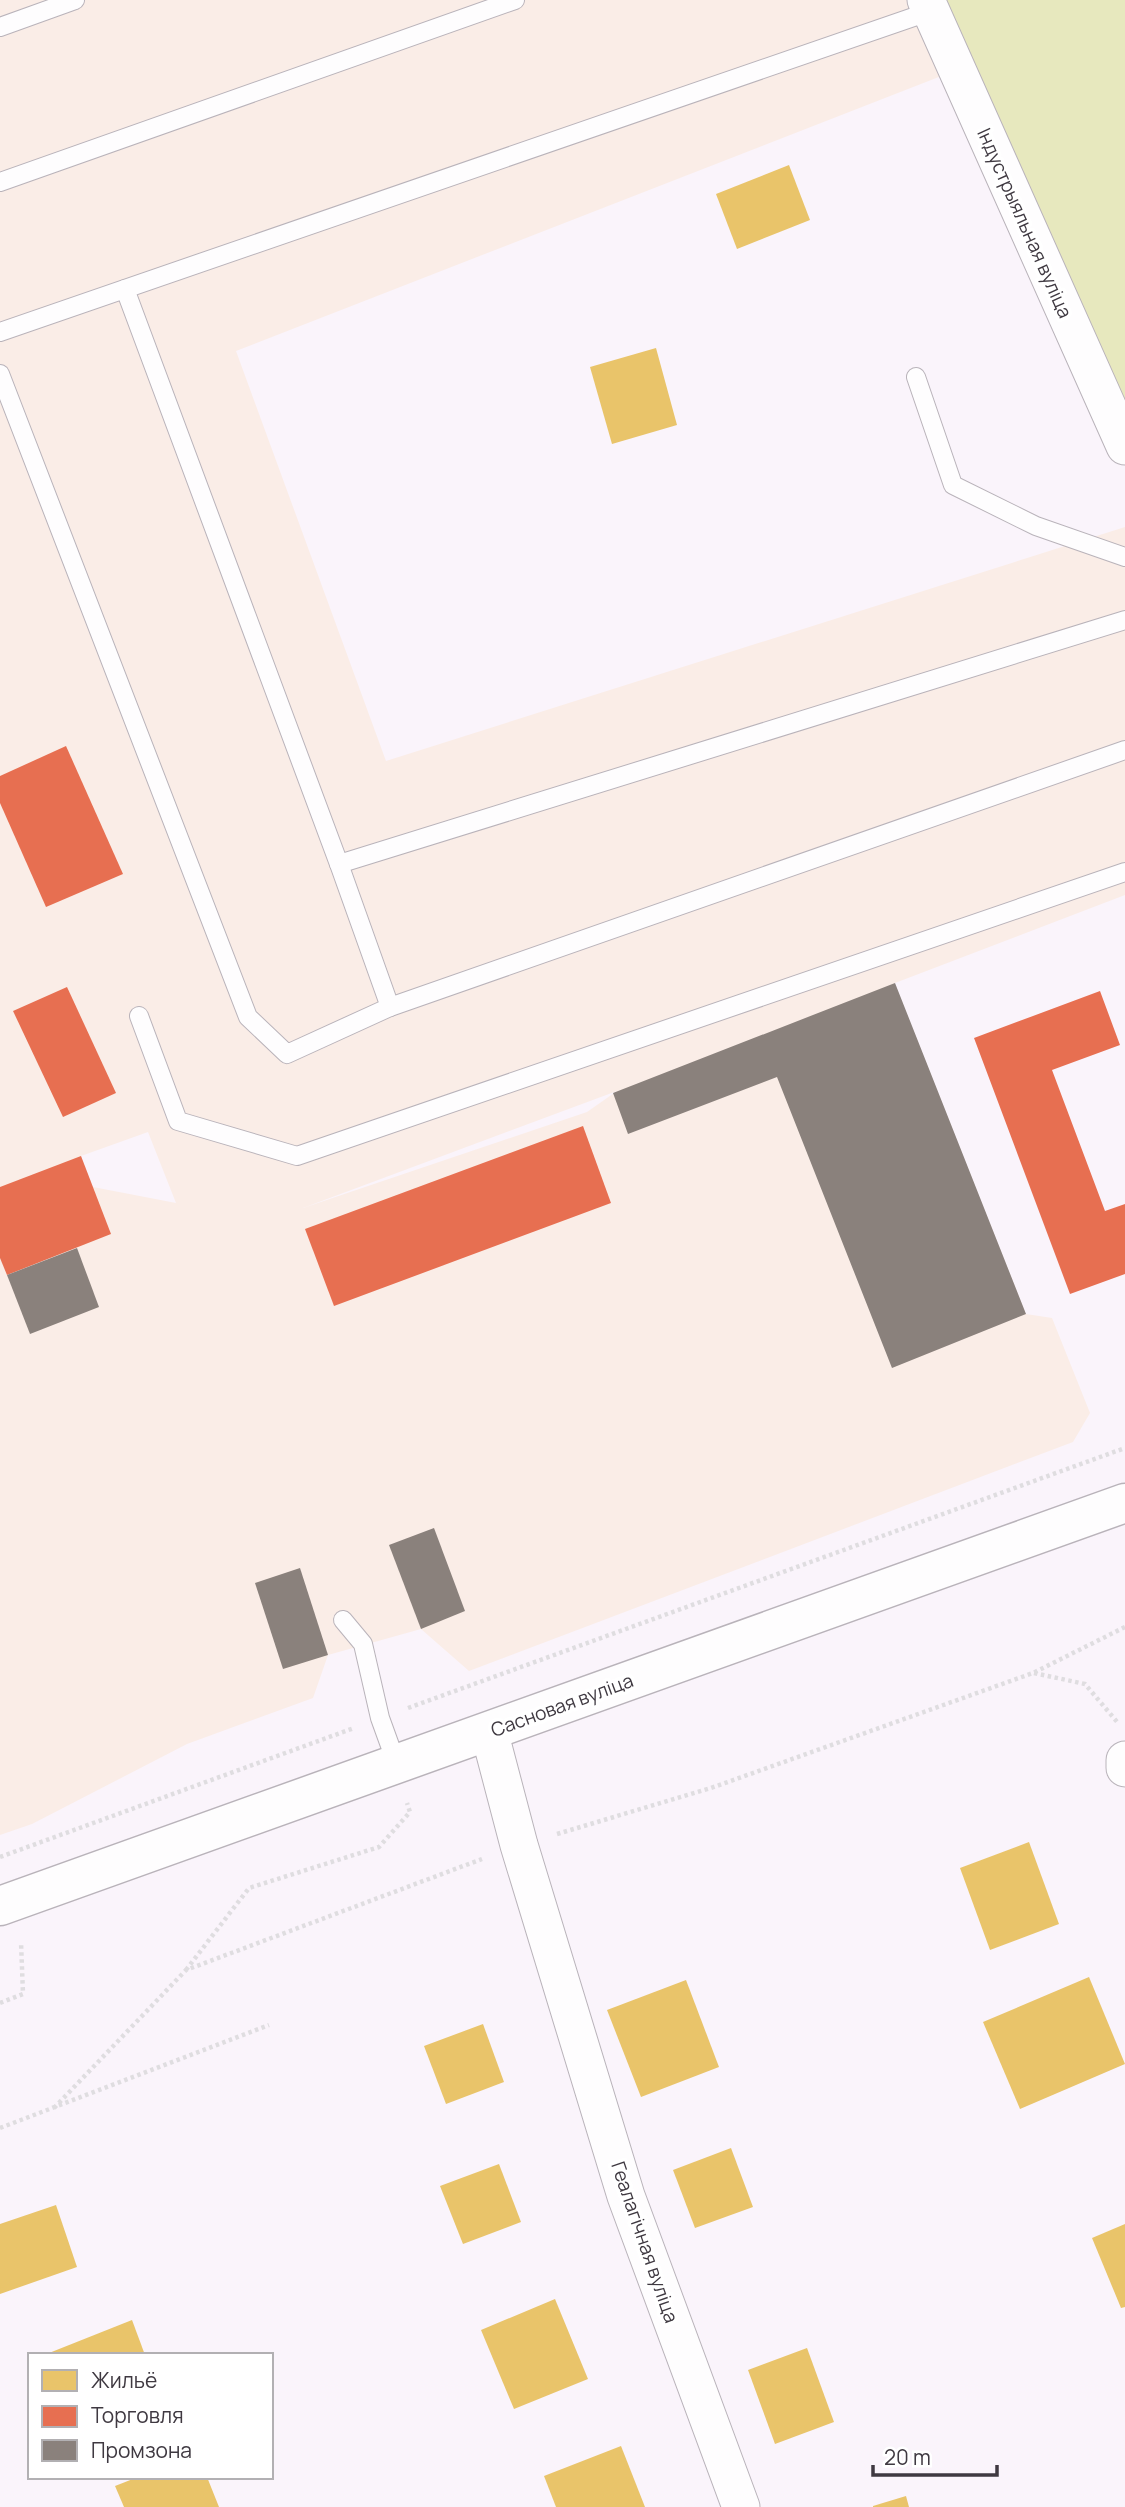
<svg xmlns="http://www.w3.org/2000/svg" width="1125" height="2507" viewBox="0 0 1125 2507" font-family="Manrope,sans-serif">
  <rect width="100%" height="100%" fill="#faf4fb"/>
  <!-- industrial -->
  <path fill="#faede7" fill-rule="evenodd" d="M0,0H936L967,66L236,351L386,761L1125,527V895L895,983L871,996L898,992L1026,1314L1052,1318L1090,1413L1073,1442L469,1671L421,1629L328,1655L313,1698L187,1744L32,1824L0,1835ZM617,1091L587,1112L303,1208ZM148,1132L176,1203L93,1187L81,1156Z"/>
  <!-- green -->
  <polygon fill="#e7e8be" points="936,0 1125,0 1125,435"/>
  <!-- homes -->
  <g fill="#e9c46a">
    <polygon points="789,165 810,220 737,249 716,194"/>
    <polygon points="656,348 677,425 612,444 590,367"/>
    <polygon points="1029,1842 1059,1924 990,1950 960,1868"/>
    <polygon points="1089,1977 1125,2064 1020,2109 983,2022"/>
    <polygon points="686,1980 719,2067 641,2097 607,2010"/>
    <polygon points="483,2024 504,2082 446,2104 424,2046"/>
    <polygon points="731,2148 753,2207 695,2228 673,2170"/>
    <polygon points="499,2164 521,2222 463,2244 440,2186"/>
    <polygon points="56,2205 77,2267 0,2294 0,2224"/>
    <polygon points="1125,2224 1125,2307 1121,2308 1092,2238"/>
    <polygon points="555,2299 588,2379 514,2409 481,2330"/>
    <polygon points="132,2320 145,2355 44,2355"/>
    <polygon points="807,2348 834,2422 775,2444 748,2370"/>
    <polygon points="621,2446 645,2507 556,2507 544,2476"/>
    <polygon points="138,2477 207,2477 219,2507 124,2507 115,2486"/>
    <polygon points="906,2496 909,2507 873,2507 873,2506"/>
  </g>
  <!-- shops -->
  <g fill="#e76f51">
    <polygon points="66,746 123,874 46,907 0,803 0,776"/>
    <polygon points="67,987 116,1093 63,1117 13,1011"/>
    <polygon points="1100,991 1120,1045 1052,1070 1105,1211 1125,1204 1125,1274 1070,1294 974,1038"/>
    <polygon points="583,1126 611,1203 334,1306 305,1229"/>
    <polygon points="81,1156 111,1234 7,1275 0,1258 0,1187"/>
  </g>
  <!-- industry -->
  <g fill="#8a817c">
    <polygon points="895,983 1026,1314 892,1368 777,1077 628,1134 613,1093"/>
    <polygon points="77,1248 99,1307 30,1334 7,1275"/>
    <polygon points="434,1528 465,1611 421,1629 389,1545"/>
    <polygon points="300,1568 328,1655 283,1669 255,1583"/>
  </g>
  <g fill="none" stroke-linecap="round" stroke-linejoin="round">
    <defs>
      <g id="service">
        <polyline points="0,27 75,0"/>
        <polyline points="0,182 515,0"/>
        <polyline points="125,289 339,864 1125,620"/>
        <polyline points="0,332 931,11"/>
        <polyline points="0,374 248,1017 287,1054 390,1007 1125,750"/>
        <polyline points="916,377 953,485 1036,526 1125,557"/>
        <polyline points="339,864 390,1007"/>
        <polyline points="139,1016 178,1121 297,1156 1125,872"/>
        <polyline points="343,1620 363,1644 380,1718 397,1765"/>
      </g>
      <g id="minor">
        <polyline points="926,0 1125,446"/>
        <polyline points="489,1731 519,1845 626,2196 741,2507"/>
        <polyline points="1125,1760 1125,1768"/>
      </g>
      <polyline id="tertiary" points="0,1906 1125,1503"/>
    </defs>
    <!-- service casing -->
    <use href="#service" stroke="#b9b3ba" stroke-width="20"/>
    <!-- minor casing -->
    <use href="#minor" stroke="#b9b3ba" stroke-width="39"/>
    <!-- tertiary casing -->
    <use href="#tertiary" stroke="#b9b3ba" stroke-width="41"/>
    <!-- path -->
    <g stroke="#dfdde0" stroke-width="4.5" stroke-dasharray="3.5 3.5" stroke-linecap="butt">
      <polyline points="1034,1673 1085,1684 1118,1723"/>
      <polyline points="408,1708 1125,1448"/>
      <polyline points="557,1834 711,1788 1033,1673 1125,1627"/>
      <polyline points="0,1857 354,1728"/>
      <polyline points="186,1970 249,1888 379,1847 410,1812 407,1803"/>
      <polyline points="0,2003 23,1994 21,1942"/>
      <polyline points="54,2108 186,1970 482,1859"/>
      <polyline points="0,2128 269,2025"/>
    </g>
    <!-- service -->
    <use href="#service" stroke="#fefdfe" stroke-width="18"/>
    <!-- minor -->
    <use href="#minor" stroke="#fefdfe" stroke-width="37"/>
    <!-- tertiary -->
    <use href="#tertiary" stroke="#fefdfe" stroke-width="38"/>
  </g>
  <g text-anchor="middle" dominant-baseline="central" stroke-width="7" stroke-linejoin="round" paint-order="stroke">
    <!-- street labels -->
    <g font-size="19" fill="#3f3941" stroke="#fff">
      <text transform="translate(1025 223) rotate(66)">Індустрыяльная вуліца</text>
      <text transform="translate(562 1705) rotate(-20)">Сасновая вуліца</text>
      <text transform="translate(645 2242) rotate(71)">Геалагічная вуліца</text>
    </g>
  </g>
  <!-- legend -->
  <rect x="28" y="2353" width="245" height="126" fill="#ffffff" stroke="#b2b0b3" stroke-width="2"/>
  <rect x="42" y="2370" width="35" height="21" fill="#e9c46a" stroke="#b2b0b3" stroke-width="2"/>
  <text x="91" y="2388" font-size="21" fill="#3f3941">Жильё</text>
  <rect x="42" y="2406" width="35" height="21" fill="#e76f51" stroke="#b2b0b3" stroke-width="2"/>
  <text x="91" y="2423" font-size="21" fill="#3f3941">Торговля</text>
  <rect x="42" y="2440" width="35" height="21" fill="#8a817c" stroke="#b2b0b3" stroke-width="2"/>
  <text x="91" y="2458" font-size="21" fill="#3f3941">Промзона</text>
  <!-- scale -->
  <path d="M873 2465v10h124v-10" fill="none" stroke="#3f3941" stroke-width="3.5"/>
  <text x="884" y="2465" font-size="21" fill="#3f3941" stroke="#ffffff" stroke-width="5" paint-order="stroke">20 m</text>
</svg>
